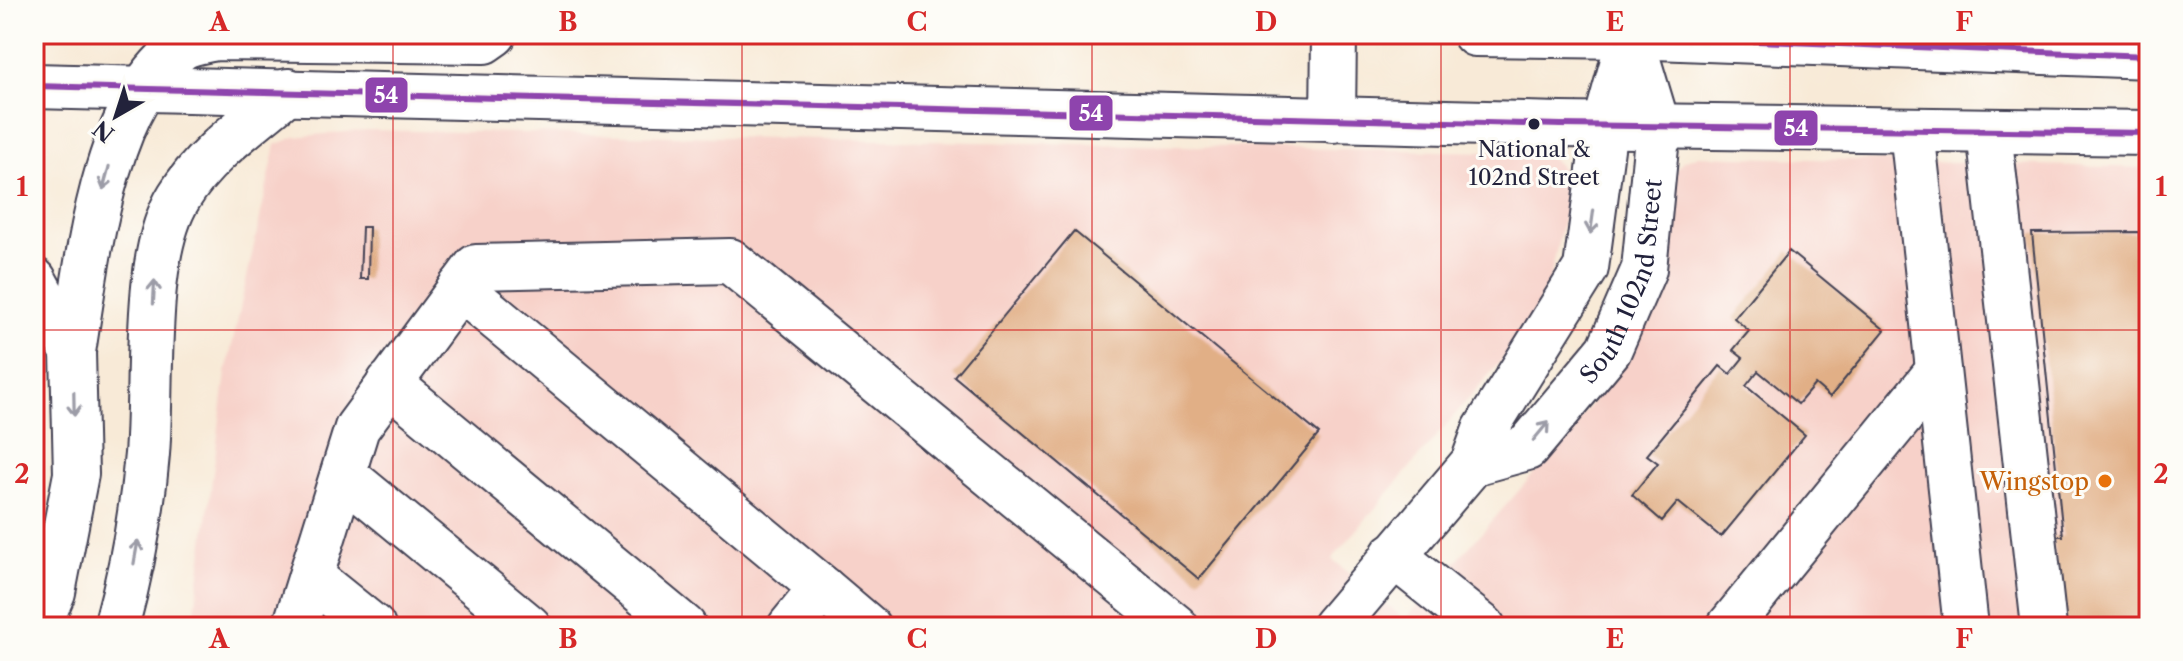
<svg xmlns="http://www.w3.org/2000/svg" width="2183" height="661" viewBox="0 0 2183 661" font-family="'Libre Caslon Text',serif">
  <rect width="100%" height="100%" fill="#fdfcf7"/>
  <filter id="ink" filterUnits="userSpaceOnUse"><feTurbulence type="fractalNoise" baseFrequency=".0125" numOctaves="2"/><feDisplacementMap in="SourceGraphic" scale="16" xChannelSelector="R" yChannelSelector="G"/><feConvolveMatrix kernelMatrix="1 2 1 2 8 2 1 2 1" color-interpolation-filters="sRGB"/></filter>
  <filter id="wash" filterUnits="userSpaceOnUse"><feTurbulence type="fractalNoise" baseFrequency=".006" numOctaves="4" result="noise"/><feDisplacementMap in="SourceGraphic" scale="32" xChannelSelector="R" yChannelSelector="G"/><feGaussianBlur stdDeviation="1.8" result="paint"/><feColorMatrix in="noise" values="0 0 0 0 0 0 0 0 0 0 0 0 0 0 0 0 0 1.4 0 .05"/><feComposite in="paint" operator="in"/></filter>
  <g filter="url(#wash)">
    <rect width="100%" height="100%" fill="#f8ead7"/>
    <!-- built -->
    <polygon fill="#f7d1c9" points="366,130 1541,153 1557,163 1566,175 1568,197 1550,279 1534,314 1510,350 1332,559 1405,620 1567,436 1607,383 1675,172 1683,161 1697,156 2149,168 2149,627 193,627 226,373 276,145 295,137"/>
    <g id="blocks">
      <!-- building -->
      <g fill="#e1af86">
        <polygon points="362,227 369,227 368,279 360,279"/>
        <polygon points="1074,231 1319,434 1199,579 954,376"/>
        <polygon points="2139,232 2149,332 2149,627 2074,627 2062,617 2053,536 2063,536 2032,233"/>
        <polygon points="1789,251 1885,330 1830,397 1815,384 1798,404 1758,371 1746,386 1805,435 1721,537 1678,502 1662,521 1632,495 1658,463 1647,455 1720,366 1730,374 1743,358 1733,350 1749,331 1734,318"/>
      </g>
    </g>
  </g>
  <g filter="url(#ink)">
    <use href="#blocks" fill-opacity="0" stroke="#424052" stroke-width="2"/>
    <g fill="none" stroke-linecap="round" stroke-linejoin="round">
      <defs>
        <g id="minor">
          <polyline points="1333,120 1334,34"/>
          <polyline points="1912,130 1966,627"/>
          <polyline points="1989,131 2044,627"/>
          <polyline points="460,288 822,588"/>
          <polyline points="389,383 684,627"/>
          <path id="s1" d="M1473,463L1527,448L1609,350L1644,269L1658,127L1630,34"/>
          <polyline points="343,474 529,627"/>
          <polyline points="1393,555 1483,627"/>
          <polyline points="311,577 373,627"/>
          <polyline points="295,627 357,428 476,267 730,261 1176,627"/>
          <polyline points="790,627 822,588 868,627"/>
          <polyline points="1334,627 1473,463 1485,430 1586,268 1605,126 1630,36"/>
          <polyline points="1729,627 1938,371"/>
        </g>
        <g id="major">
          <polyline points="1475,34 1630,36 2149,56"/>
          <polyline points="34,86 1561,125 2149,133"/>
        </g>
        <g id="highway">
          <polyline points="34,280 73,352 76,474 53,592 38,627"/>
          <path d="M73,352C87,265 103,103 180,49C189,42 204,41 215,38L484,41L494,34"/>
          <path d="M116,627C132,569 142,514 147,454C153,383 142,256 179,197C205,154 251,123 288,91"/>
        </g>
      </defs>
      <!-- minor casing -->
      <use href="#minor" stroke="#424052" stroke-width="48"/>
      <!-- major casing -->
      <use href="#major" stroke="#424052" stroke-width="48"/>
      <!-- highway casing -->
      <use href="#highway" stroke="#424052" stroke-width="48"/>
      <!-- minor -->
      <use href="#minor" stroke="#fff" stroke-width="44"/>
      <!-- major -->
      <use href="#major" stroke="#fff" stroke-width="44"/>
      <!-- highway -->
      <use href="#highway" stroke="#fff" stroke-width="44"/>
      <defs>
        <g id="bus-1">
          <polyline points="1475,34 1630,36 2149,56"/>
          <polyline points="34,86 1561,125 2149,133"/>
        </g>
      </defs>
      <!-- bus-1 casing -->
      <use href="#bus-1" stroke="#fdfcf7" stroke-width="12"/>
      <!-- bus-1 -->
      <use href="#bus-1" stroke="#8e44ad" stroke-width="6"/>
    </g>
    <!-- one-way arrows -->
    <defs><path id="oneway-shaft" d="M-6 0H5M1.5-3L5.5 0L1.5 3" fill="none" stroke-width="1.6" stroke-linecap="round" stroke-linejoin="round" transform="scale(2)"/></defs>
    <g stroke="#9c9ca7">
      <use href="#oneway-shaft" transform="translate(106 178) rotate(105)"/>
      <use href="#oneway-shaft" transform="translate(1592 222) rotate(98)"/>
      <use href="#oneway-shaft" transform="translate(154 292) rotate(-87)"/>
      <use href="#oneway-shaft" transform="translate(74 404) rotate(89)"/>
      <use href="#oneway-shaft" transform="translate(1541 431) rotate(-50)"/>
      <use href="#oneway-shaft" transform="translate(136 552) rotate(-80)"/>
    </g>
  </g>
  <!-- grid -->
  <path fill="none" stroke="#d62828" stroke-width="2" stroke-opacity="0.55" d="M393,34V627M742,34V627M1092,34V627M1441,34V627M1790,34V627M34,330H2149"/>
  <!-- markers -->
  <circle fill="#22223b" stroke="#fdfcf7" stroke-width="3" cx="1534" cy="124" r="7"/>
  <circle fill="#e8710a" stroke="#fdfcf7" stroke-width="3" cx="2105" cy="481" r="8"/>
  <g text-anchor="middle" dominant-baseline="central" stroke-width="6" stroke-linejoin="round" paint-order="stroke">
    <!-- bus labels -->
    <g font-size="22" fill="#22223b" stroke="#fdfcf7">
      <text x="1534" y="149">National &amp;<tspan x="1534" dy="28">102nd Street</tspan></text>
    </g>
    <!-- street labels -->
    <g font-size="24" fill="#22223b" stroke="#fdfcf7">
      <text stroke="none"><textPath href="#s1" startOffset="254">South 102nd Street</textPath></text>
    </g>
    <!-- food labels -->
    <g font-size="24" fill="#c56008" stroke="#fdfcf7" text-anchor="end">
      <text x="2089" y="481">Wingstop</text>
    </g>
  </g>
  <g stroke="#fdfcf7" stroke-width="3">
    <rect x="364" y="76" width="45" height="38" rx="8" fill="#8e44ad"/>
    <rect x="1068" y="94" width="46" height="38" rx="8" fill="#8e44ad"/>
    <rect x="1773" y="109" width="46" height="38" rx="8" fill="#8e44ad"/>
  </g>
  <g font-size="22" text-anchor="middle" font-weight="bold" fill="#fff">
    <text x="386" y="103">54</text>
    <text x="1091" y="121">54</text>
    <text x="1796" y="136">54</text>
  </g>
  <!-- margin -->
  <rect width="2183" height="661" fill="none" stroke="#fdfcf7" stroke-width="88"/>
  <!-- north arrow -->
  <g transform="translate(116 116) rotate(219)" stroke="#fdfcf7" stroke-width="6" paint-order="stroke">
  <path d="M0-6L14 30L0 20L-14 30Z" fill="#22223b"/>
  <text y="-12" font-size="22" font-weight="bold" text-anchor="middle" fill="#22223b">N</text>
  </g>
  <rect x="44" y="44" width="2095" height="573" fill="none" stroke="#d62828" stroke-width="3"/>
  <g font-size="26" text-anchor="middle" font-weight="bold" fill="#d62828">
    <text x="219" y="31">A</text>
    <text x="568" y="31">B</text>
    <text x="917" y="31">C</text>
    <text x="1266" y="31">D</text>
    <text x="1615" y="31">E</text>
    <text x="1964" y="31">F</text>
    <text x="22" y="196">1</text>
    <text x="2161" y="196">1</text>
    <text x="22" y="483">2</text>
    <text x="2161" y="483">2</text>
    <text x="219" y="648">A</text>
    <text x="568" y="648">B</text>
    <text x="917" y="648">C</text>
    <text x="1266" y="648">D</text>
    <text x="1615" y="648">E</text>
    <text x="1964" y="648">F</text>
  </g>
</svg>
